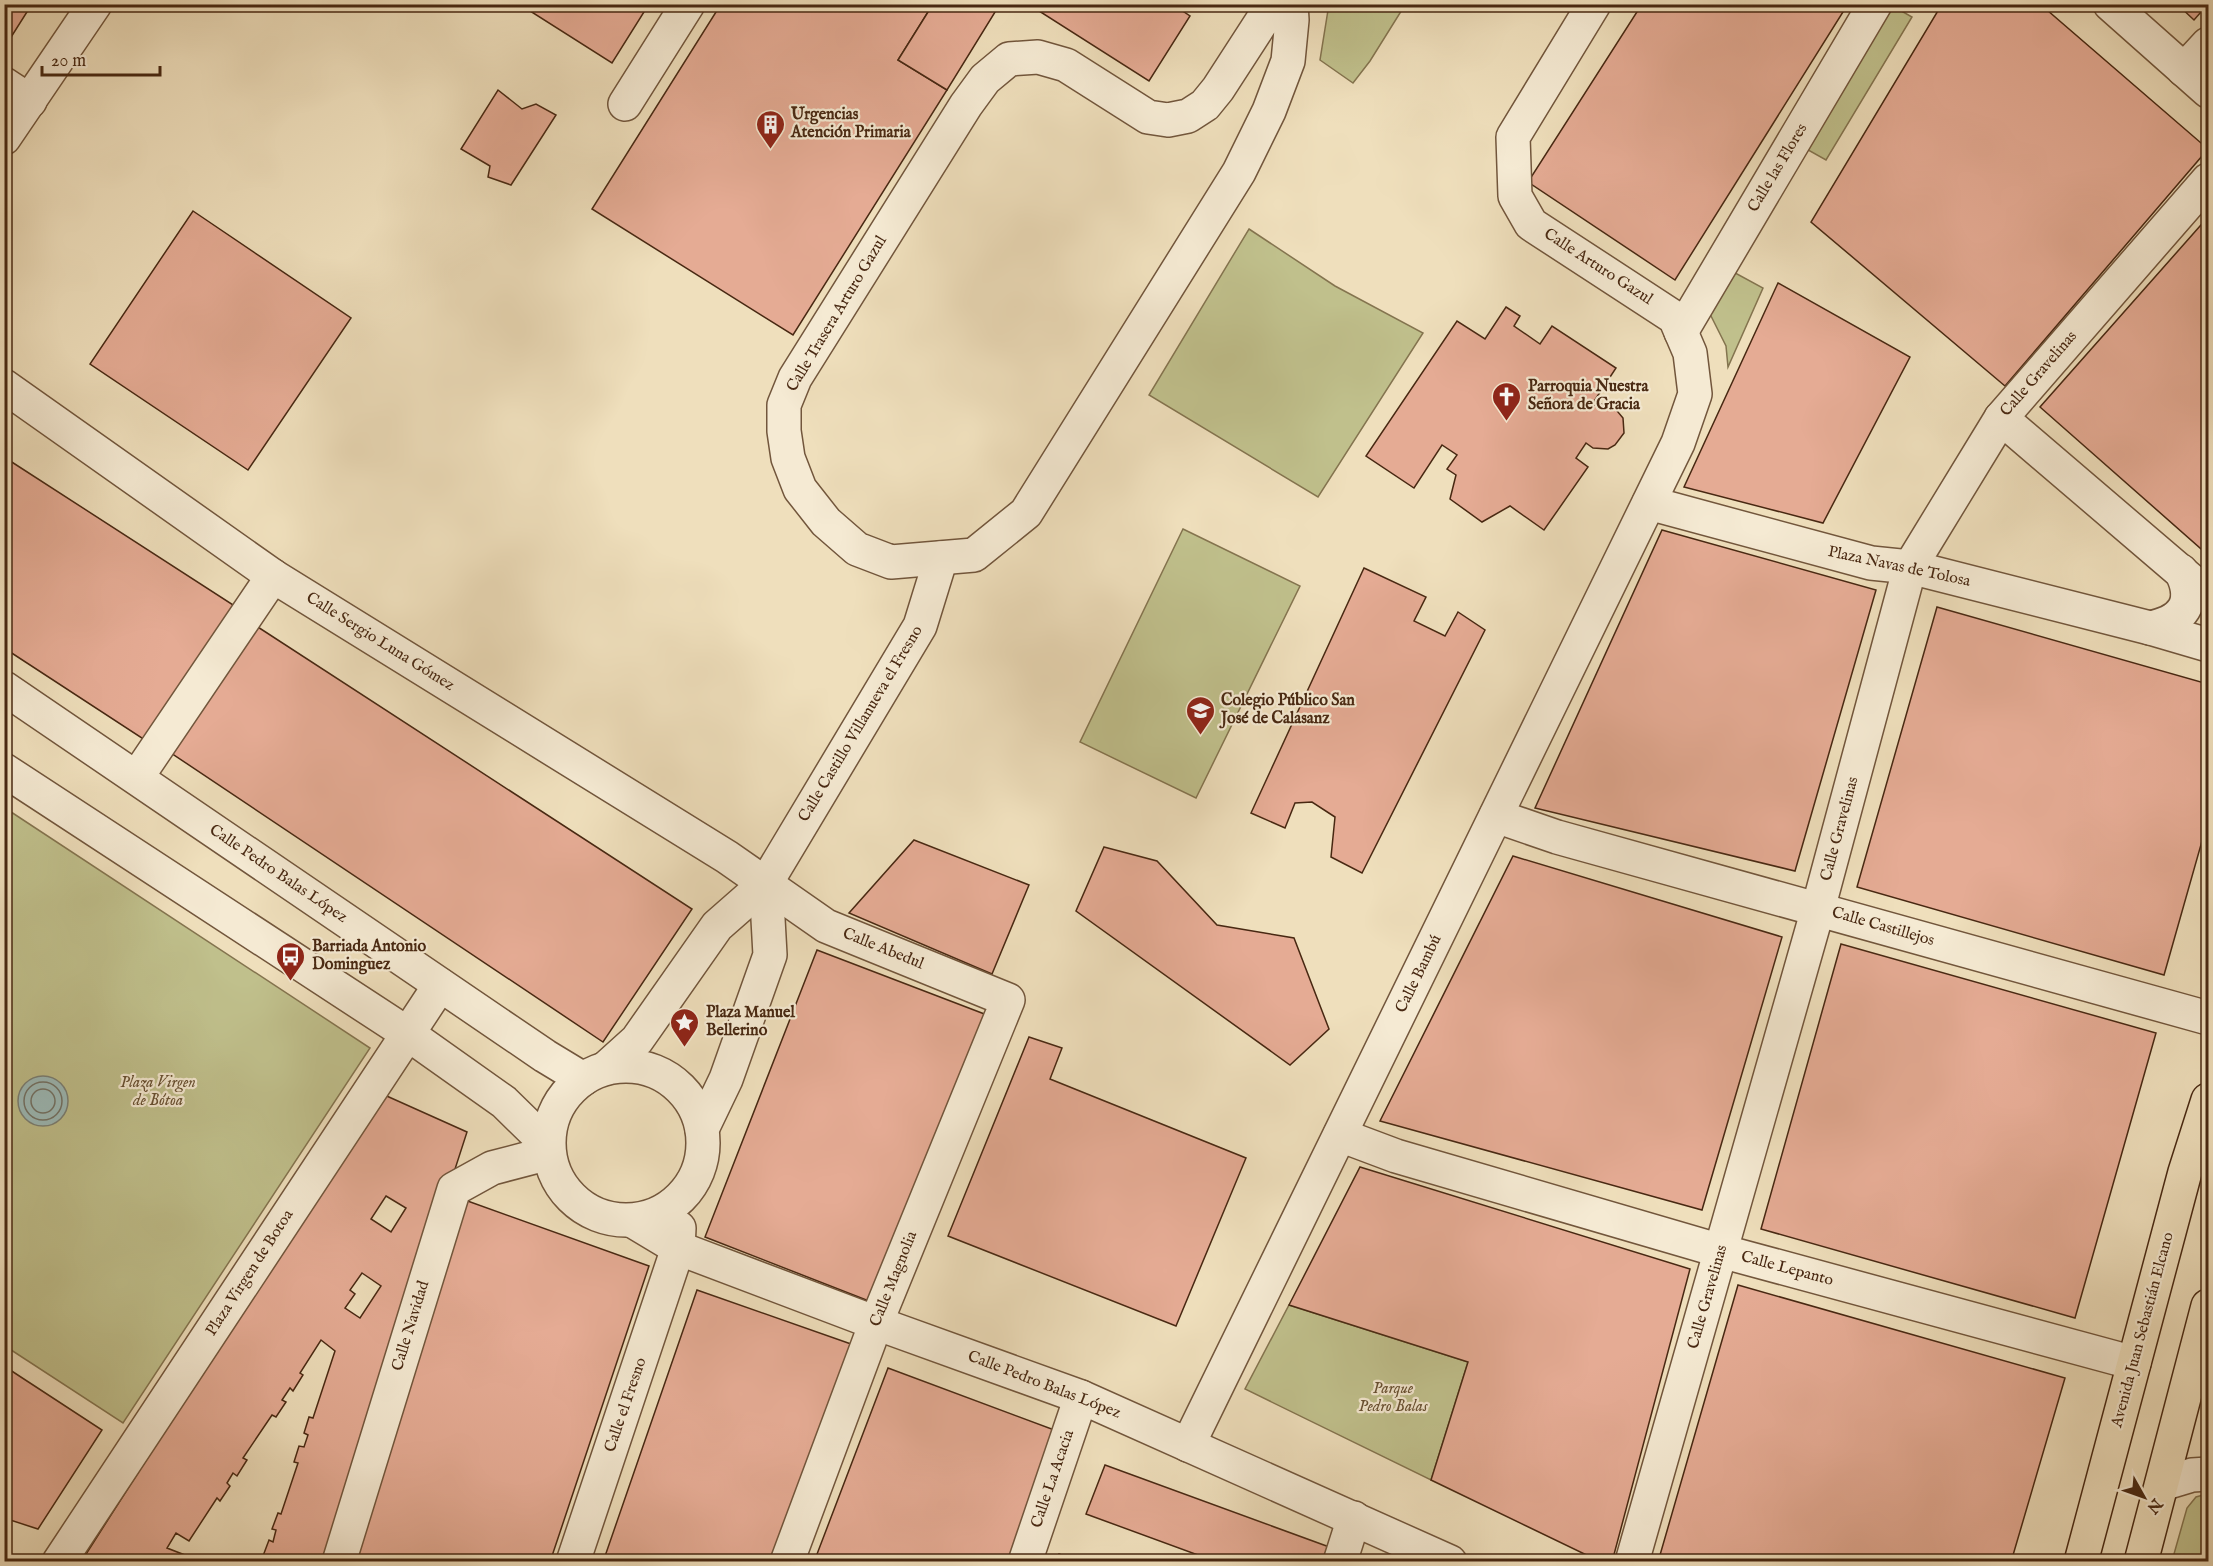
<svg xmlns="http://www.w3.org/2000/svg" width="2213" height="1566" viewBox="0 0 2213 1566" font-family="'IM FELL English',serif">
  <rect width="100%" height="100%" fill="#efdfbc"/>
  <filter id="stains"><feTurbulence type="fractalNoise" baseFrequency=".00333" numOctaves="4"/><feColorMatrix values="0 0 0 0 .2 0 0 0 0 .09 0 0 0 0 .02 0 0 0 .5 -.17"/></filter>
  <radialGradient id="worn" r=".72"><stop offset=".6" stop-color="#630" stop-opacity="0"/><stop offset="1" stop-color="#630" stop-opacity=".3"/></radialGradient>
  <!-- green -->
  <g fill="#c0c08c" stroke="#84744f" stroke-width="1.5">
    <polygon points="1329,4 1405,5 1370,61 1353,83 1320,60"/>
    <polygon points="1891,5 1912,17 1826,160 1801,146"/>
    <polygon points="1249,229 1335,286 1423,333 1318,497 1149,395"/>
    <polygon points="1726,268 1763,288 1728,367 1726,346 1706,306"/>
    <polygon points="1183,529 1300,586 1196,798 1080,742"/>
    <polygon points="5,808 370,1048 123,1423 5,1346"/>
    <polygon points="1289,1305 1468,1362 1431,1480 1245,1389"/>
    <polygon points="2203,1495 2208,1495 2208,1561 2172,1561 2187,1508 2196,1497"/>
  </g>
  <!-- water -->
  <circle fill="#9cbbb9" stroke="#7a8076" stroke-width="1.5" cx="43" cy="1101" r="25"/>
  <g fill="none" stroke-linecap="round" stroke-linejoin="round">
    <!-- shore -->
    <g stroke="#727266" stroke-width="1.5">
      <circle cx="43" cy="1101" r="19"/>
      <circle cx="43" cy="1101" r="12"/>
    </g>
  </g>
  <!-- building -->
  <g fill="#e5ab94" stroke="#482812" stroke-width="1.5" fill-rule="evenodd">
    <polygon points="4,4 32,4 8,42 4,40"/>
    <polygon points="519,4 649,4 612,63"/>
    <polygon points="721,4 933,4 898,60 947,90 793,335 592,209"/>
    <polygon points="933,4 1000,4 947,90 898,60"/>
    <polygon points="1028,4 1172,4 1190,16 1149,81"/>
    <polygon points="1642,4 1848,4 1675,280 1528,182"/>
    <polygon points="1924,4 1942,4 1937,12"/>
    <polygon points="1942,4 2040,4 2208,149 2005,386 1811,222"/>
    <polygon points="2177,4 2208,4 2194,20"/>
    <polygon points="498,90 522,109 536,104 556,115 511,185 488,177 490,166 461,149"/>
    <polygon points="193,211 351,318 248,470 90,364"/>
    <polygon points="2208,217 2208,555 2040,407"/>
    <polygon points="1778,283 1910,357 1823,523 1684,487"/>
    <polygon points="1506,307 1520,316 1514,326 1540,344 1552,326 1616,368 1591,406 1606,403 1613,406 1623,418 1624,433 1615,445 1608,449 1593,448 1586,443 1576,458 1588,467 1544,530 1510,506 1482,522 1450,499 1456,475 1447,469 1457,455 1442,445 1414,488 1366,456 1457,321 1485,339"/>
    <polygon points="4,457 244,612 154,746 4,648"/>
    <polygon points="1662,530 1876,590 1795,871 1535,808"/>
    <polygon points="1364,568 1426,597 1414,621 1445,636 1458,612 1485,630 1362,873 1331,857 1335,817 1312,802 1295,803 1285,828 1251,813"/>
    <polygon points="1937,607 2208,684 2208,820 2164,975 1857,887"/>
    <polygon points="244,618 692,909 603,1042 162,747"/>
    <polygon points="914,840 1029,885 992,974 849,913"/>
    <polygon points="1104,847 1157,861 1217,925 1294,938 1329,1029 1290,1065 1076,911"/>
    <polygon points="1513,856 1782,937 1702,1210 1380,1121"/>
    <polygon points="1841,944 2156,1033 2075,1318 1761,1229"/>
    <polygon points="817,950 987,1015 874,1303 705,1237"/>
    <polygon points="1029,1037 1062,1048 1050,1079 1246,1158 1176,1326 948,1236"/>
    <path d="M380,1093L467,1132L328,1562H266L267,1557L263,1556L269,1540L273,1542L276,1530L272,1529L278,1513L281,1514L298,1463L294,1462L299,1446L304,1447L308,1435L304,1433L309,1417L313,1418L335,1351L321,1340L300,1373L303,1375L293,1391L290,1388L282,1400L286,1402L276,1417L272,1415L243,1458L247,1460L237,1476L233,1473L227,1483L230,1486L220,1501L217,1498L189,1541L176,1533L167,1548L203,1562H81ZM386,1196L406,1208L391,1232L371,1219ZM362,1273L381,1286L360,1318L345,1308L355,1294L350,1290Z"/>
    <polygon points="1360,1167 1690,1269 1612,1562 1601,1562 1431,1480 1468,1362 1289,1305"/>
    <polygon points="462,1199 649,1266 550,1562 352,1562"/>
    <polygon points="1738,1285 2065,1378 2011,1562 1658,1562"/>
    <polygon points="697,1290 851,1344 770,1562 603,1562"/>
    <polygon points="4,1366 102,1430 38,1529 4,1518"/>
    <polygon points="888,1368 1065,1434 1018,1562 814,1562"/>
    <polygon points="1105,1465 1332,1548 1326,1562 1217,1562 1086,1514"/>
    <polygon points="1059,1554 1079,1562 1056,1562"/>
  </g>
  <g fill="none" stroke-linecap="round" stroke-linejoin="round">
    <defs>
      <g id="minor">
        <polyline points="1273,4 1218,89 1205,105 1188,116 1168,120 1148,117 1066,65 1038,57 1009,59 985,79 966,105 795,378 784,405 784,431 788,458 800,489 826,522 857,549 891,562 974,555 1026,513 1239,172 1269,111 1288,61 1292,20 1291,4"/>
        <polyline points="2110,4 2208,91"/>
        <polyline points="2184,70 2208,44"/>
        <polyline points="4,84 30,101"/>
        <polyline points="625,104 688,4"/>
        <polyline points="4,138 95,4"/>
        <polyline points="1681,332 1875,4"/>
        <polyline points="4,386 273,576 727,857 826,926 1008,1000 876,1323 787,1562"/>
        <polyline points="2001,418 2208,595"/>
        <polyline points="1649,503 1871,563 1910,567 2150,628 2208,645"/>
        <path d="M2150,628C2183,621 2197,603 2181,571"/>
        <polyline points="4,688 545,1056 583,1079"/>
        <polyline points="4,770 408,1034 504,1102 548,1145"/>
        <polyline points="137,777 273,576"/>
        <polyline points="1496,816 1557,837 2208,1018"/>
        <circle cx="626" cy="1143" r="77"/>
        <polyline points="606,1068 637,1040 717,926 766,883 920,626 941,558"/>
        <polyline points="702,1129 726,1079 770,955 766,883"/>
        <polyline points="1340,1135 1396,1156 1721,1251 2134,1363"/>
        <polyline points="633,1221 678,1248 876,1323 1081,1397 1450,1562"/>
        <polyline points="1188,1445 1678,443 1695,394 1690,353 1675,318 1531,224 1515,196 1513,137 1594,4"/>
        <polyline points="2162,1484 2192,1475 2208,1474"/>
        <polyline points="59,1562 440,985"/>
        <polyline points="339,1562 454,1189 492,1168 549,1153"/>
        <polyline points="573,1562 678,1248 679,1228"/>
        <polyline points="1025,1562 1081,1397"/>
        <polyline points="1340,1562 1354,1518"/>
        <polyline points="1632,1562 1818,909 1910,567 2001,418 2208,180"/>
      </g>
      <g id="highway">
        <polyline points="2081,1562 2185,1172 2208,1100"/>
        <polyline points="2141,1562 2208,1306"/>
      </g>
    </defs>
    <!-- minor casing -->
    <use href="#minor" stroke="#72563c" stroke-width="36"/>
    <!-- highway casing -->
    <use href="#highway" stroke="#482812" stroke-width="36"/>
    <!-- minor -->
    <use href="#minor" stroke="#f5ead3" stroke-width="33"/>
    <!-- highway -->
    <use href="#highway" stroke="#efdfbc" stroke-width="33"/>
  </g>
  <!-- icons -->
  <defs>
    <symbol id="building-pin" viewBox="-11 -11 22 30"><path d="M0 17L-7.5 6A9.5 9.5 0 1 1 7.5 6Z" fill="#8f2418" stroke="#f5ead3"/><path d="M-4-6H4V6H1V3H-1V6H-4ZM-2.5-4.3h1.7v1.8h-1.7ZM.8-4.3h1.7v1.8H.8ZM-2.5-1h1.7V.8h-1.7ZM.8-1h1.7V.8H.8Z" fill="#fff"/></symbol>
    <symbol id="church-pin" viewBox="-11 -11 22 30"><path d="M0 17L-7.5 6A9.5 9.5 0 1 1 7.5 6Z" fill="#8f2418" stroke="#f5ead3"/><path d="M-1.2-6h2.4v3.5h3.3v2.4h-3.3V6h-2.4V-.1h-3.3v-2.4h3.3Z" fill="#fff"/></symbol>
    <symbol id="school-pin" viewBox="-11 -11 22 30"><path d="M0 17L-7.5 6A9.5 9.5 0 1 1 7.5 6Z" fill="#8f2418" stroke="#f5ead3"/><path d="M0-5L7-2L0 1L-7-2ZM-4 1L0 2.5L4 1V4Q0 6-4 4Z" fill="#fff"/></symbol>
    <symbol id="bus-pin" viewBox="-11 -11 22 30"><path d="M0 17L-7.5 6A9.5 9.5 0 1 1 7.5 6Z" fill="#8f2418" stroke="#f5ead3"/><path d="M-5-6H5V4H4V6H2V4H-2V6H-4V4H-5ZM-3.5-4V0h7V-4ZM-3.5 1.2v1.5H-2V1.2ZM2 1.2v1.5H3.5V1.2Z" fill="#fff"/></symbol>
    <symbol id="sight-pin" viewBox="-11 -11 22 30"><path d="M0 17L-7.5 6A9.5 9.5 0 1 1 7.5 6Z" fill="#8f2418" stroke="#f5ead3"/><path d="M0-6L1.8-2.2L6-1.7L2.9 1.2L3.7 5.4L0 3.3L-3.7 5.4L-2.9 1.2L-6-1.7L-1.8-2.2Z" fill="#fff"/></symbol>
  </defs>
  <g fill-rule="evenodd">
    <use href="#building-pin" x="754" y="108" width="33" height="45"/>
    <use href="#church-pin" x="1490" y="380" width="33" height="45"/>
    <use href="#school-pin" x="1184" y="694" width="33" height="45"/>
    <use href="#bus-pin" x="274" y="940" width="33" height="45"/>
    <use href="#sight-pin" x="668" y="1006" width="33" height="45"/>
  </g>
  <g text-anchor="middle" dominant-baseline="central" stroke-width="4.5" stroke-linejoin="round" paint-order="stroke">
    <!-- poi labels -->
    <g font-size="16" font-weight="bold" fill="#482812" stroke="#f5ead3" text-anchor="start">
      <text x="791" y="115">Urgencias<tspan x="791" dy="18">Atención Primaria</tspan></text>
      <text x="1528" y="387">Parroquia Nuestra<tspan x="1528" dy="18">Señora de Gracia</tspan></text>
      <text x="1221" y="701">Colegio Público San<tspan x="1221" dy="18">José de Calasanz</tspan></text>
      <text x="312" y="947">Barriada Antonio<tspan x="312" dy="18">Dominguez</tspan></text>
      <text x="706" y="1013">Plaza Manuel<tspan x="706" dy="18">Bellerino</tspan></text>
    </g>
    <!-- street labels -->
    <g font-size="16" fill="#482812" stroke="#f5ead3">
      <text transform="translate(1778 168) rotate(-59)">Calle las Flores</text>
      <text transform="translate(1598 267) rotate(33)">Calle Arturo Gazul</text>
      <text transform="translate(837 314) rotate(-59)">Calle Trasera Arturo Gazul</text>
      <text transform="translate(2039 374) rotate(-49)">Calle Gravelinas</text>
      <text transform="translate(1899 567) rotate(12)">Plaza Navas de Tolosa</text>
      <text transform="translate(380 642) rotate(32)">Calle Sergio Luna Gómez</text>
      <text transform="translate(861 724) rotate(-59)">Calle Castillo Villanueva el Fresno</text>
      <text transform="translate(1840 829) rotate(-75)">Calle Gravelinas</text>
      <text transform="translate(278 874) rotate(34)">Calle Pedro Balas López</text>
      <text transform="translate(1883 927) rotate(16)">Calle Castillejos</text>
      <text transform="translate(883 949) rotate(22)">Calle Abedul</text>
      <text transform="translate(1419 974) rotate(-64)">Calle Bambú</text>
      <text transform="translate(1787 1269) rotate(15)">Calle Lepanto</text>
      <text transform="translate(250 1273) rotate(-57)">Plaza Virgen de Botoa</text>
      <text transform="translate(894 1279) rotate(-68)">Calle Magnolia</text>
      <text transform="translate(1708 1297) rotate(-74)">Calle Gravelinas</text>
      <text transform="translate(411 1326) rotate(-73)">Calle Navidad</text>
      <text transform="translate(2143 1330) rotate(-75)">Avenida Juan Sebastián Elcano</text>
      <text transform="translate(1044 1385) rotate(21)">Calle Pedro Balas López</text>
      <text transform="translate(626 1405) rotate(-71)">Calle el Fresno</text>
      <text transform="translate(1053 1479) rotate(-71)">Calle La Acacia</text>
    </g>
    <!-- park labels -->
    <g font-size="16" font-style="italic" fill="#664e30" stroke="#f5ead3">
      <text x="158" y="1083">Plaza Virgen<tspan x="158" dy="18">de Bótoa</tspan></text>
      <text x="1393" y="1389">Parque<tspan x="1393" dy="18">Pedro Balas</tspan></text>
    </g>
  </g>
  <!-- margin -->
  <rect width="2213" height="1566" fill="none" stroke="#efdfbc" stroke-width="24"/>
  <rect x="6" y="6" width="2201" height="1554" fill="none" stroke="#482812" stroke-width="3"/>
  <rect x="12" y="12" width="2189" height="1542" fill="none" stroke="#482812" stroke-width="1.5"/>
  <!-- north arrow -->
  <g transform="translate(2144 1497) rotate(130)" stroke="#f5ead3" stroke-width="4.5" paint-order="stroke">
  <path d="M0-4.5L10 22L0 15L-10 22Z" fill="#482812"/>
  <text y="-9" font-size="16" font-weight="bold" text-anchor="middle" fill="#482812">N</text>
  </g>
  <!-- scale -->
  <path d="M42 66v9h118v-9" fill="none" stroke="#482812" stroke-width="3"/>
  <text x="51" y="66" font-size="18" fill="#482812" stroke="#f5ead3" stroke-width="4.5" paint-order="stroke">20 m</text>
  <rect width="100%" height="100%" filter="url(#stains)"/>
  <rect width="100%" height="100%" fill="url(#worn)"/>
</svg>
